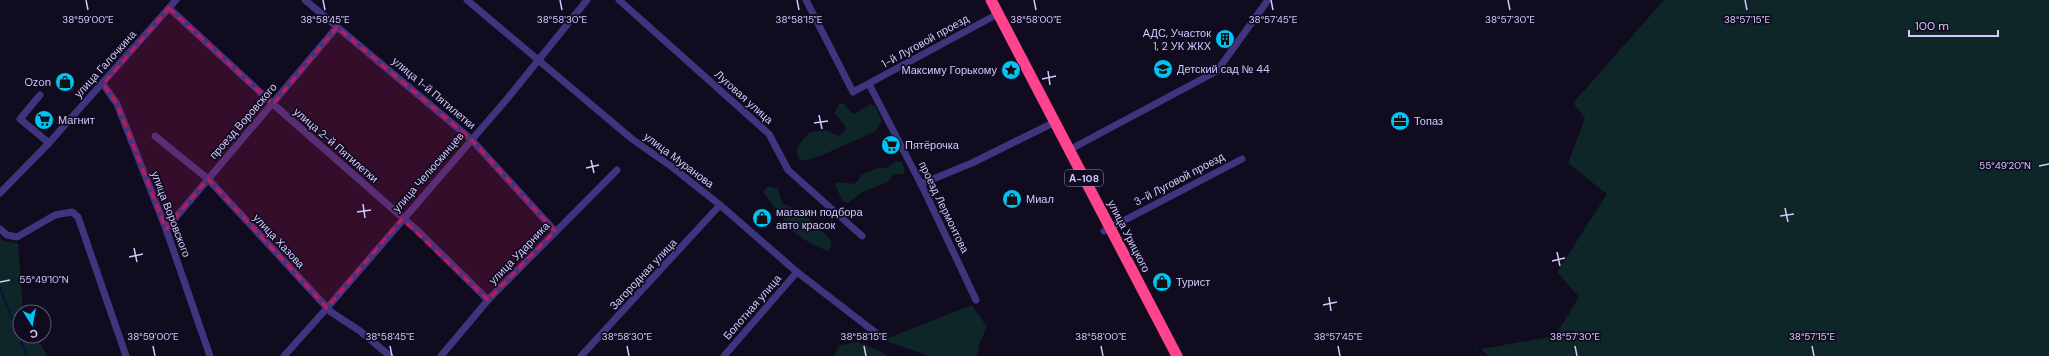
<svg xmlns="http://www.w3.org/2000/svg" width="2049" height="356" viewBox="0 0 2049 356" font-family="'DM Sans',sans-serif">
  <rect width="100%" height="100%" fill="#100b1e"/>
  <!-- green -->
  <g fill="#0e2628">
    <polygon points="1664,0 2049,0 2049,356 1487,356 1481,349 1555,336 1579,297 1557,272 1607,194 1568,163 1585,118 1573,103"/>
    <path d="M843,103L852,113H856L870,104L875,106L882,121L876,131L820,156L803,161C789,153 802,140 810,132L825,130L839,136L846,130L844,124L834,113L839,104Z"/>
    <polygon points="896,161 902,162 905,170 903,174 894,174 887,182 861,193 848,203 842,200 835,184 838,182 854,184 859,180 861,175 880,167 886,169"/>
    <polygon points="768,186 778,189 782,203 803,213 830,239 832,246 827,251 805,240 792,230 763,192"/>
    <polygon points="0,238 3,241 18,243 23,312 20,312 20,336 36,336 47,356 0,356"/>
    <polygon points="972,305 987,327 979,344 977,356 929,356 883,340"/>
    <polygon points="858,342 886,354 887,356 834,356 840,345"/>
  </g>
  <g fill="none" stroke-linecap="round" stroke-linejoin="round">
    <!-- stream -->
    <g stroke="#07153a" stroke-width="2">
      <polyline points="0,288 27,356"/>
      <polyline points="1475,348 1482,356"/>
    </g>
    <!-- minor -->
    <g stroke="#3e357e" stroke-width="7">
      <polyline points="305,0 471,139 555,231"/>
      <polyline points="467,0 632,139 672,167 720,205 797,272 880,336"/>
      <polyline points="619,0 769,134 788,170 862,236"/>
      <polyline points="806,0 853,92 992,17"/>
      <polyline points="169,8 273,104 419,232 488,300"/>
      <polyline points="103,84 117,104 166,229 210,356"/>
      <polyline points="869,84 924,190 976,300"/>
      <polyline points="40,95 20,119 49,143"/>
      <polyline points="155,136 208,179 331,312 360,331 390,356"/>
      <polyline points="1069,150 1217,71 1268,0"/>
      <polyline points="921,184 972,163 1055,122"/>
      <polyline points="0,193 49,143 176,0"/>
      <polyline points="0,229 7,235 17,237 55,215 72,212 78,217 126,356"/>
      <polyline points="166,229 337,27"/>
      <polyline points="1104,231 1242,159"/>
      <polyline points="284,356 327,308 507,99 587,0"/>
      <polyline points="441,356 488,300 617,170"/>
      <polyline points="581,356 720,205"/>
      <polyline points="724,356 797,272"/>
    </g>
    <!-- highway -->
    <polyline stroke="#ff438d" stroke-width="11" points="991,0 1177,356"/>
  </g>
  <!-- marked area -->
  <path fill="#c2185b" fill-opacity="0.2" stroke="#c2185b" stroke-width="3" stroke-dasharray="8 5" stroke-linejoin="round" d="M169,8L273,104L337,27L471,139L555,231L488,300L402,219L327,308L208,179L166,229L117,104L103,84Z"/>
  <!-- ticks -->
  <path fill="none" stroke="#d3c8ff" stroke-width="1.5" d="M86,0L88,10M323,0L325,10M560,0L562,10M797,0L799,10M1034,0L1036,10M1271,0L1273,10M1508,0L1510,10M1745,0L1747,10M1048,71L1050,85M1042,79L1056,76M819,115L822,129M814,123L828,121M591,160L594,173M2039,166L2049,164M586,168L599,165M363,204L365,218M1785,208L1788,222M357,212L371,210M1780,216L1794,214M134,248L137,262M1557,252L1560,266M129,257L143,254M1552,261L1565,258M0,282L10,280M1329,297L1331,311M1323,305L1337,302M153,346L155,356M390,346L392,356M627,346L629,356M864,346L866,356M1101,346L1103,356M1338,346L1340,356M1575,346L1577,356M1812,346L1814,356"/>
  <!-- icons -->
  <defs>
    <symbol id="building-disc" viewBox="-11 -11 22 22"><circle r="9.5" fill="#00c5f3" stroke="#100b1e"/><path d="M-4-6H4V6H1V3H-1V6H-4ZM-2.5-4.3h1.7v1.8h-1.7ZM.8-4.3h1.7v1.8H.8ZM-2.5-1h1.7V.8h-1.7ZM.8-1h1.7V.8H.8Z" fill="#111"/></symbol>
    <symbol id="school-disc" viewBox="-11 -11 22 22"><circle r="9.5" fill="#00c5f3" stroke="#100b1e"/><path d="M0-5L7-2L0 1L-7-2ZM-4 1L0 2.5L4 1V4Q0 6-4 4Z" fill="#111"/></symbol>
    <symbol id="sight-disc" viewBox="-11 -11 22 22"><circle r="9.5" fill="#00c5f3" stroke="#100b1e"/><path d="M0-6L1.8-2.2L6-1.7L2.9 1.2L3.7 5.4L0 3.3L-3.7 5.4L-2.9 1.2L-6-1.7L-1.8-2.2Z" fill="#111"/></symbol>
    <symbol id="shop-disc" viewBox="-11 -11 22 22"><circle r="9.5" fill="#00c5f3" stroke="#100b1e"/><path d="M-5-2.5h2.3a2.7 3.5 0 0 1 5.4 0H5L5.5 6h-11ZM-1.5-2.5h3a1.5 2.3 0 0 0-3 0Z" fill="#111"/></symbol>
    <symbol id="supermarket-disc" viewBox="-11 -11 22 22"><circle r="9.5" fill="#00c5f3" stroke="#100b1e"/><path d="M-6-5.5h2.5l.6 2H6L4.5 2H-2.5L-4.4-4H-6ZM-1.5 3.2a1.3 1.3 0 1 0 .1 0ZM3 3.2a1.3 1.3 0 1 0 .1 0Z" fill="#111"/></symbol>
    <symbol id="office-disc" viewBox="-11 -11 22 22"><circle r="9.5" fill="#00c5f3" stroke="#100b1e"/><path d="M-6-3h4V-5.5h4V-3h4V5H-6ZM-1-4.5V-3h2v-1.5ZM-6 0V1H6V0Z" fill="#111"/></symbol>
  </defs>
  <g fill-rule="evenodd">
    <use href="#building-disc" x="1214" y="28" width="22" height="22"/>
    <use href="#school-disc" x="1152" y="58" width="22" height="22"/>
    <use href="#sight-disc" x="1000" y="59" width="22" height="22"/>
    <use href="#shop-disc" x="54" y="71" width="22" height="22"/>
    <use href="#supermarket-disc" x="33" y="109" width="22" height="22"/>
    <use href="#office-disc" x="1389" y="110" width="22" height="22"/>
    <use href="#supermarket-disc" x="880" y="134" width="22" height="22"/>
    <use href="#shop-disc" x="1001" y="188" width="22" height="22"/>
    <use href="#shop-disc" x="751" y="207" width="22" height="22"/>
    <use href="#shop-disc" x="1151" y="271" width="22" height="22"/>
  </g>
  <g text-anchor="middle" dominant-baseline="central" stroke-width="3.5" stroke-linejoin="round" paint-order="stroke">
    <!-- shield labels -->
    <rect fill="#100b1e" stroke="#988fbc" stroke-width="1" x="1065" y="170" width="38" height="16" rx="3"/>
    <g font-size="10" font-weight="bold" fill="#d3c8ff">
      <text x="1084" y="178">А-108</text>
    </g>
    <!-- poi labels -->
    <g font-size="11" fill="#d3c8ff" stroke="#100b1e" text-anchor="start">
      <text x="1211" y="33" text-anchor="end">АДС, Участок<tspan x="1211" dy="13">1, 2 УК ЖКХ</tspan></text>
      <text x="1177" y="69">Детский сад № 44</text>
      <text x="997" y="70" text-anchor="end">Максиму Горькому</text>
      <text x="51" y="82" text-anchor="end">Ozon</text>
      <text x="58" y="120">Магнит</text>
      <text x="1414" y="121">Топаз</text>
      <text x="905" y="145">Пятёрочка</text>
      <text x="1026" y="199">Миал</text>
      <text x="776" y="212">магазин подбора<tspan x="776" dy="13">авто красок</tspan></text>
      <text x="1176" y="282">Турист</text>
    </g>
    <!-- street labels -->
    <g font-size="11" fill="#d3c8ff" stroke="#100b1e">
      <text transform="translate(925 41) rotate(-29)">1-й Луговой проезд</text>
      <text transform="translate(105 64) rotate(-48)">улица Галочкина</text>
      <text transform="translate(434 93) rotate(40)">улица 1-й Пятилетки</text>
      <text transform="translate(744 97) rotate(42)">Луговая улица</text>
      <text transform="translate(243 121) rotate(-49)">проезд Воровского</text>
      <text transform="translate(336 145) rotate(41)">улица 2-й Пятилетки</text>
      <text transform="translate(679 160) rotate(37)">улица Муранова</text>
      <text transform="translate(428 172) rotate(-49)">улица Челюскинцев</text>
      <text transform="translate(1179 179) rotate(-28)">3-й Луговой проезд</text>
      <text transform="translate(944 207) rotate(64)">проезд Лермонтова</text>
      <text transform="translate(171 214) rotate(69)">улица Воровского</text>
      <text transform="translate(1129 236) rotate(63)">улица Урицкого</text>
      <text transform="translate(279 241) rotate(47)">улица Хазова</text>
      <text transform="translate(519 253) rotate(-46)">улица Ударника</text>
      <text transform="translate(643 274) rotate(-47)">Загородная улица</text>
      <text transform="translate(752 307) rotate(-49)">Болотная улица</text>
    </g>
  </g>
  <g font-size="10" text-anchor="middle" fill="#d3c8ff" stroke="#100b1e" stroke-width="3.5" stroke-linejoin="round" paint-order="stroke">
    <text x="88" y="23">38°59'00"E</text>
    <text x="325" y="23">38°58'45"E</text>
    <text x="562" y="23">38°58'30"E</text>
    <text x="799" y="23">38°58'15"E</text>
    <text x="1036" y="23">38°58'00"E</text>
    <text x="1273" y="23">38°57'45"E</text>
    <text x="1510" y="23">38°57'30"E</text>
    <text x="1747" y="23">38°57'15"E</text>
    <text x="2005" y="169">55°49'20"N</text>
    <text x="44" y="283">55°49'10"N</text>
    <text x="153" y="340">38°59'00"E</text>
    <text x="390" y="340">38°58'45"E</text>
    <text x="627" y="340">38°58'30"E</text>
    <text x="864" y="340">38°58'15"E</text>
    <text x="1101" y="340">38°58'00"E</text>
    <text x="1338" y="340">38°57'45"E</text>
    <text x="1575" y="340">38°57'30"E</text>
    <text x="1812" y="340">38°57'15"E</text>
  </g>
  <!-- north arrow -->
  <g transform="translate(32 324) rotate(169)"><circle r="19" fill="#100b1e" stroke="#5e5778"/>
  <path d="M0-3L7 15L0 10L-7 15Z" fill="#00c5f3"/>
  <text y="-6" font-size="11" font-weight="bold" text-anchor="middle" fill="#d3c8ff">С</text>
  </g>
  <!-- scale -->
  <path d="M1909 30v6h89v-6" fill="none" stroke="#d3c8ff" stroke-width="2"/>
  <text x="1915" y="30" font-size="12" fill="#d3c8ff" stroke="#100b1e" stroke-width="3" paint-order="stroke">100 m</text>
</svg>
